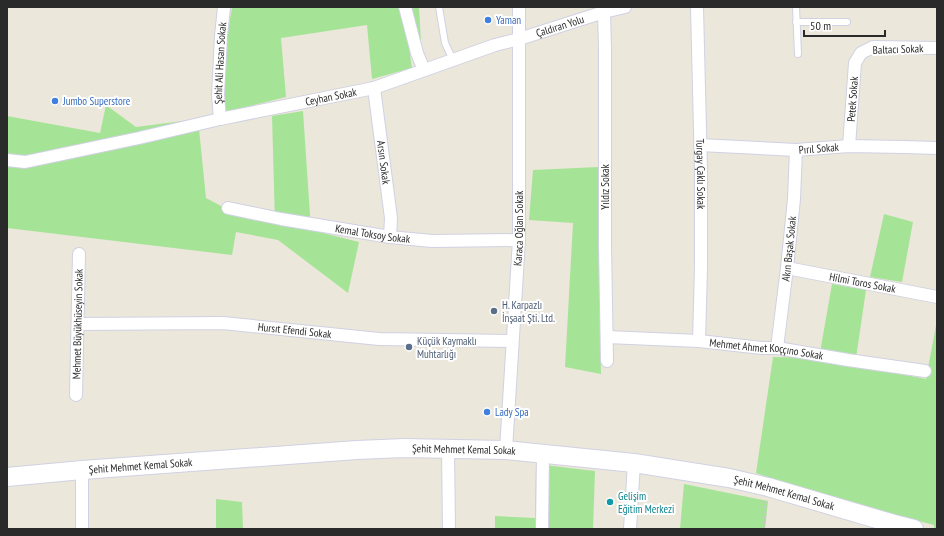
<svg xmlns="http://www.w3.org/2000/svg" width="944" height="536" viewBox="0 0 944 536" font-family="'PT Sans Narrow',sans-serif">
  <rect width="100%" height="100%" fill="#ece7db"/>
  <!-- grass -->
  <g fill="#a5e496">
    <polygon points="232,7 419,7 421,42 409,48 412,68 372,79 367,25 281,38 286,97 214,115"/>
    <polygon points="106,105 136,127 198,119 206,198 238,215 275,223 272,116 303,111 311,230 359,242 348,293 278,240 236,232 232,255 7,228 7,116 100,133"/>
    <polygon points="598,167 601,374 565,367 573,223 529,220 533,170"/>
    <polygon points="884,214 913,222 902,282 870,277"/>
    <polygon points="832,284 866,290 855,365 926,379 937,320 937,529 934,529 934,525 827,497 756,473 773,357 819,358"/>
    <polygon points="536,464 595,471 593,529 495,529 495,516 535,518"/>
    <polygon points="684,484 768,501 765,529 680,529"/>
    <polygon points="216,499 242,502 243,529 216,529"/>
  </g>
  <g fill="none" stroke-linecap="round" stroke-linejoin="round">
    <defs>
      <g id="lane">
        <polyline points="439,7 445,43 453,60"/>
        <polyline points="796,7 798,54"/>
        <polyline points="796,22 847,22"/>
      </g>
      <g id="street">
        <polyline points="405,7 417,53 424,70"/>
        <path id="s1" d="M697,7L701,171V268L699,341"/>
        <polyline points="604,12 605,49 605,245 607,361"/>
        <path id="s2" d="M374,88L391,218L390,237"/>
        <path id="s3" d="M220,119L218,95L221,36L224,7"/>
        <path id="s4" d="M700,145L796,150L849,146L903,147L937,148"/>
        <path id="s5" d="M849,146L855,63L861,53L873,47L937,48"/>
        <path id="s6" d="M7,160L25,162L139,138L220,119L374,88L495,45L519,39L604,12L625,7"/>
        <path id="s7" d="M228,208L281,219L390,237L432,241L519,240"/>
        <path id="s8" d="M787,268L937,297"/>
        <path id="s9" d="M78,324L223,323L379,339L512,341"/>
        <path id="s10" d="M607,337L699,341L762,348H777L848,360L925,371"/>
        <path id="s11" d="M777,348L787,268L794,199L796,150"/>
        <path id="s12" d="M76,395L79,254"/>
        <polyline points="448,449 449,529"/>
        <path id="s13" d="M506,450L519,240V7"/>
        <polyline points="82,470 82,529"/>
        <polyline points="542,529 543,454"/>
        <polyline points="630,529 634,463"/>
      </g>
      <g id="secondary">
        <path id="s14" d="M7,477L82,470L357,450L404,448L506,450L634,463L729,478L768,487L894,524L914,529"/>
      </g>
    </defs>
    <!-- lane casing -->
    <use href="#lane" stroke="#d0d1e3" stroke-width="8"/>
    <!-- street casing -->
    <use href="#street" stroke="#d0d1e3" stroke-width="14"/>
    <!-- secondary casing -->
    <use href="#secondary" stroke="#d0d1e3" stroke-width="20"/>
    <!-- path -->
    <polyline stroke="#c8c8c8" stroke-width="2" stroke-dasharray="3 2" stroke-linecap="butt" points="764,529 765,500"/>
    <!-- lane -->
    <use href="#lane" stroke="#fff" stroke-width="6"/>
    <!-- street -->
    <use href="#street" stroke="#fff" stroke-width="12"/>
    <!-- secondary -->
    <use href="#secondary" stroke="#fff" stroke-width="18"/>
  </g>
  <!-- markers -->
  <g fill="#3f7fe0" stroke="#fff" stroke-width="1.5">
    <circle cx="488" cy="20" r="4"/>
    <circle cx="55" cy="101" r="4"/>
    <circle cx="487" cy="412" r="4"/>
  </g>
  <g fill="#5c6f8a" stroke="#fff" stroke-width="1.5">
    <circle cx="494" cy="311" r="4"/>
    <circle cx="409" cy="347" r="4"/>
  </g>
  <circle fill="#0f9aa8" stroke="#fff" stroke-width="1.5" cx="610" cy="502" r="4"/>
  <g text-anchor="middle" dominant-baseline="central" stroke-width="4" stroke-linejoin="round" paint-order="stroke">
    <!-- shop labels -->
    <g font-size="11" fill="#366cbe" stroke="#fff" text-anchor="start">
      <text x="496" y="20">Yaman</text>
      <text x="63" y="101">Jumbo Superstore</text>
      <text x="495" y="412">Lady Spa</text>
    </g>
    <!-- street labels -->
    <g font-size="11" fill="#2a2a2a" stroke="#fff">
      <text stroke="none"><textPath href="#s6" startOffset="571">Çaldıran Yolu</textPath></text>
      <text transform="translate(898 49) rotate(-2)">Baltacı Sokak</text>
      <text stroke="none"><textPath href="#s3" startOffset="56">Şehit Ali Hasan Sokak</textPath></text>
      <text stroke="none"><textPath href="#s6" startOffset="331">Ceyhan Sokak</textPath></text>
      <text stroke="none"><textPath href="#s5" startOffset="47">Petek Sokak</textPath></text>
      <text stroke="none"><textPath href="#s4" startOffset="119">Pırıl Sokak</textPath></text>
      <text stroke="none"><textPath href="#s2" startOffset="75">Arsın Sokak</textPath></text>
      <text stroke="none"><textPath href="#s1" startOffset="167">Turgay Çaklı Sokak</textPath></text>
      <text transform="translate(605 187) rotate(-90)">Yıldız Sokak</text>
      <text stroke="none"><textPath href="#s13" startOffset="222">Karaca Oğlan Sokak</textPath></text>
      <text stroke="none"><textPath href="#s7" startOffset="147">Kemal Toksoy Sokak</textPath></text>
      <text stroke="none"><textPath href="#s11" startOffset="100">Akın Başak Sokak</textPath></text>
      <text stroke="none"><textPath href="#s8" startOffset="77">Hilmi Toros Sokak</textPath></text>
      <text stroke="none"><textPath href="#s12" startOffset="71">Mehmet Büyükhüseyin Sokak</textPath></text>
      <text stroke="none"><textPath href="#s9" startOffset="217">Hursıt Efendi Sokak</textPath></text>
      <text stroke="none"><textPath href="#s10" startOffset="160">Mehmet Ahmet Koççıno Sokak</textPath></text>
      <text stroke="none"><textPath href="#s14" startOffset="458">Şehit Mehmet Kemal Sokak</textPath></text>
      <text stroke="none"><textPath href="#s14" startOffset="134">Şehit Mehmet Kemal Sokak</textPath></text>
      <text stroke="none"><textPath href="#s14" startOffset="782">Şehit Mehmet Kemal Sokak</textPath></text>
    </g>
    <!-- service labels -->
    <g font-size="11" fill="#4e5e75" stroke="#fff" text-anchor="start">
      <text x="502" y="305">H. Karpazlı<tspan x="502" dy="13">İnşaat Şti. Ltd.</tspan></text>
      <text x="417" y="341">Küçük Kaymaklı<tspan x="417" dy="13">Muhtarlığı</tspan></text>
    </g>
    <!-- culture labels -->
    <g font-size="11" fill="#0d838f" stroke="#fff" text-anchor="start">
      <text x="618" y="496">Gelişim<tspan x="618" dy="13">Eğitim Merkezi</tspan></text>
    </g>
  </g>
  <!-- border -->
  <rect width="944" height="536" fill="none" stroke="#2a2a2a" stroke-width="16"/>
  <!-- scale -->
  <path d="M804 30v6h81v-6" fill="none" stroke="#2a2a2a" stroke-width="2"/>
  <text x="810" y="30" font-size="12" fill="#2a2a2a" stroke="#ffffff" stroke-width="3" paint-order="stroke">50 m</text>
</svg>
